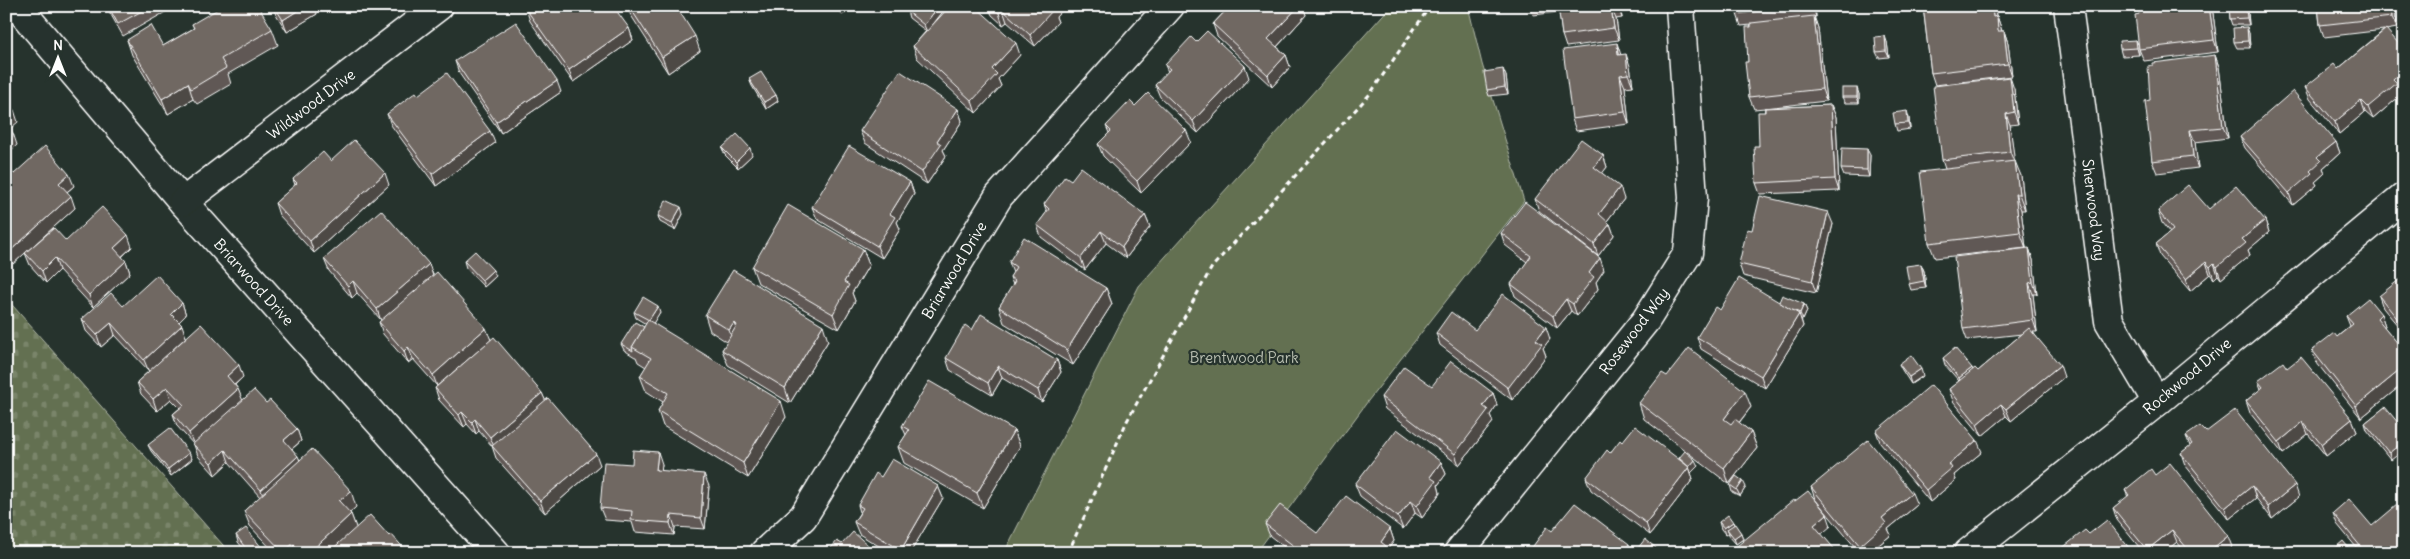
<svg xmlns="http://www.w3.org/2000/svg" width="2410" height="559" viewBox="0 0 2410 559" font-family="Delius,sans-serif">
  <defs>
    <pattern id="cemetery-stones" width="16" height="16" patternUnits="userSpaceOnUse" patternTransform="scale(1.25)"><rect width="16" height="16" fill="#637051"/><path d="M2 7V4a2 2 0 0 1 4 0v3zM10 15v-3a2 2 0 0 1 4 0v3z" fill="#7a856b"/></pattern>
  </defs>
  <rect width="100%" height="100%" fill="#26332d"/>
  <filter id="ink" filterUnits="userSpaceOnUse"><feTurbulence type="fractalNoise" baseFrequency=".02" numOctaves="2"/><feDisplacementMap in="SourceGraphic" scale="10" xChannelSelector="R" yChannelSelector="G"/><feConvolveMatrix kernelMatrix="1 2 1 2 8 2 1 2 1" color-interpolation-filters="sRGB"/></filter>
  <g filter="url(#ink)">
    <!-- green -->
    <polygon fill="#637051" stroke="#b1b8a8" points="1391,6 1468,6 1482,64 1524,201 1368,401 1256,553 1004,553 1139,286"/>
    <!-- cemetery -->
    <polygon fill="url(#cemetery-stones)" stroke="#b1b8a8" points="6,298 230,553 6,553"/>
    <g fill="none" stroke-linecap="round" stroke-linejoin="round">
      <defs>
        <g id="minor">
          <polyline points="17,6 183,202 496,553"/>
          <polyline points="2068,6 2109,321 2157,402"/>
          <polyline points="183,202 439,6"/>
          <polyline points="764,553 803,517 999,196 1170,6"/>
          <polyline points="1458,553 1646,320 1688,253 1693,198 1680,6"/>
          <polyline points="1968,553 2157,402 2404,197"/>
        </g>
      </defs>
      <!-- minor casing -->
      <use href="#minor" stroke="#fff" stroke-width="31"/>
      <!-- path -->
      <polyline stroke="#fff" stroke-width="3" stroke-dasharray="5 4" stroke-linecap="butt" points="1068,553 1127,421 1212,267 1370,94 1430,6"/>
      <!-- minor -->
      <use href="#minor" stroke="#26332d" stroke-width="28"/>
    </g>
    <!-- wall -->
    <g fill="#605954" stroke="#fff">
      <polygon points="106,6 176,6 123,36"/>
      <polygon points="271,6 318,6 315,8 317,14 287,32"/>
      <polygon points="625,6 686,6 679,11 700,51 668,73"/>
      <polygon points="837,6 857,6 842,15"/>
      <polygon points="911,6 944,6 945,9 930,28 1020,55 998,79 1001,86 976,113 917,58 913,46 926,31 909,18 907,11"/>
      <polygon points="988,6 1066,6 1056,17 1058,22 1035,46 1007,22 1003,25 992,15"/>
      <polygon points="1227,6 1303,6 1306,15 1277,47 1286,55 1290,67 1272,87 1217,36 1213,24 1228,8"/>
      <polygon points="1530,6 1620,6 1622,18 1616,19 1619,40 1566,47 1562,35 1559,12 1533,15"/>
      <polygon points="1736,6 1815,6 1816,17 1814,17 1818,28 1826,101 1765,108 1831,105 1836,117 1839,191 1760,194 1756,183 1759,146 1765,108 1754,109 1749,97 1748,62 1751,25 1741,26 1737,14"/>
      <polygon points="1923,6 1995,6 1996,16 1997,16 2002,31 2004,31 2008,43 2012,76 1935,85 1931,73"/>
      <polygon points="2212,6 2218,52 2144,61 2139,49 2139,14"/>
      <polygon points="2229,6 2246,6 2248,11 2249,25 2232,25 2230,19"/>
      <polygon points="2318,6 2394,6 2397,28 2386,30 2399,89 2401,95 2373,119 2365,112 2339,134 2310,99 2305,87 2338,69 2384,30 2324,37 2320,25"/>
      <polygon points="526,9 629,28 633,40 573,82 530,21"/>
      <polygon points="192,24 272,29 278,45 228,74 231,84 197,104 193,99 168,114 132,55 127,40 163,46 194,28"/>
      <polygon points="2249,33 2250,48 2237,48 2234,42"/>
      <polygon points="2136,40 2139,55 2122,56 2120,49"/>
      <polygon points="1196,42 1249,78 1198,133 1160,97 1155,85 1168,72 1165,65"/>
      <polygon points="1887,42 1889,57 1879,58 1876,52"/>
      <polygon points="2215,55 2219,67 2228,138 2195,142 2198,168 2157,173 2152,161 2150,100"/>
      <polygon points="455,61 561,92 501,133 459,73"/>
      <polygon points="1630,66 1633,86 1625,87 1629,124 1576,131 1572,119"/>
      <polygon points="1506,76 1508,94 1489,96 1487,90"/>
      <polygon points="749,79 776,95 778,101 766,109 752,86"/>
      <polygon points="2014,89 2018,124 2010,125 2014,161 2021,176 2025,210 2021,210 2026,248 1935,258 1929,243 1945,169 1942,160"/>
      <polygon points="1859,94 1859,103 1845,103 1842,97"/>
      <polygon points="418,95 495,143 436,186 391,125 387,114"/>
      <polygon points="1135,106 1191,142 1141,193 1103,156 1098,144 1109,133 1106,126"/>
      <polygon points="958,109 962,121 943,150 946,156 927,184 865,143 860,131"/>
      <polygon points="1909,118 1910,129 1897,131 1895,124"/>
      <polygon points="2240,137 2336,142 2340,153 2323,168 2325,173 2315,182 2317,185 2293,205 2245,148"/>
      <polygon points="722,148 752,155 738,168 725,155"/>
      <polygon points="1603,155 1607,167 1602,173 1624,199 1607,221 1610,224 1614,235 1598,256 1539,211 1535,199"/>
      <polygon points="1870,155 1869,177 1844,176 1841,169"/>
      <polygon points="331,161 389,185 314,253 279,215 275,203 295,185 293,179"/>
      <polygon points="6,166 14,174 74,186 67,192 75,208 13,264 6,256 6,211 8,209 6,208"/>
      <polygon points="1071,180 1145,215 1150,227 1126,258 1106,243 1085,270 1041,237 1037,225 1047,212 1044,204"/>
      <polygon points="910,182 914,194 897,222 900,229 882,258 817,219 812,207"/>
      <polygon points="2209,209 2265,220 2269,232 2248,250 2250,255 2221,279 2218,275 2214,279 2210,274 2190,291 2160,256 2156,244 2170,233 2162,223 2158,211"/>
      <polygon points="683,214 675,230 660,222 658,216"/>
      <polygon points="1833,224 1816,293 1743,276 1739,264 1752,230"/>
      <polygon points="1501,233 1604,270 1596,282 1598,289 1577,316 1571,311 1557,328 1515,296 1511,284 1527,262 1505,245"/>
      <polygon points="66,241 132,247 122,257 126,261 130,273 93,307 59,270 46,283 30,265 25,253"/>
      <polygon points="2029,248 2033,260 2037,294 2033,294 2037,332 2033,332 2064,377 2011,421 2006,416 1982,436 1953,401 1949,389 1959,381 1945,365 1943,358 1972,368 1972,370 1978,371 2022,334 1967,340 1963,329"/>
      <polygon points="863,249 869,265 852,293 855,301 839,329 758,283 752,267"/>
      <polygon points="324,259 429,264 433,275 491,339 542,393 545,400 600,465 545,513 496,458 492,446 479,431 476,434 467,424 464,427 439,400 435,388 437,386 413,359 408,363 383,334 379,322 381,320 357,293 352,298 329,271"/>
      <polygon points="464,261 496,276 484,287 466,268"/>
      <polygon points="1009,262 1106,288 1112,304 1073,365 1004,323 999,307 1013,285 1010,277 1013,273"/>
      <polygon points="1921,264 1924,271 1926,288 1911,290 1909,284"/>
      <polygon points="2404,284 2404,333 2383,308 2379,296"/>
      <polygon points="1779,302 1804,304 1807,311 1803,320 1801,319 1803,326 1765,388 1701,349 1697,337 1720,310"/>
      <polygon points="182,303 186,315 179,322 186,337 243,377 235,385 238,389 242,400 266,403 297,429 301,441 292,449 300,460 356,507 350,513 351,514 356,528 389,536 408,553 275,553 250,526 244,511 260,497 229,462 215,475 198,456 194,445 177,426 173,414 180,408 171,399 157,411 141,394 137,382 149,371 115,335 101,347 86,331 82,319 123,306"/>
      <polygon points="634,312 660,312 653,323 786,417 748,478 663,426 658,411 663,402 646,391 640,376 646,367 638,362 636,357 635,357 624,350 621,344 644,327 646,324 636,318"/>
      <polygon points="2381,314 2385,326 2384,327 2404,351 2404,383 2361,418 2316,362 2312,350 2337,337 2350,326 2346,316"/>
      <polygon points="705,315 828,341 790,403 728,365 722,350 727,342 710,331"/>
      <polygon points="972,330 1057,360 1061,372 1042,402 1002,378 992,395 950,370 946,358"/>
      <polygon points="1475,330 1550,339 1543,348 1546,356 1512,400 1440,345 1436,333"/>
      <polygon points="1899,364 1923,376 1911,384 1902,370"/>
      <polygon points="2287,368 2352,419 2357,431 2326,456 2308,434 2283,454 2250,413 2246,401 2261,389 2258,381"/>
      <polygon points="1667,376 1751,407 1739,423 1751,432 1757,448 1729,484 1644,419 1639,403"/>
      <polygon points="1432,386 1493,393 1497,405 1490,415 1493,422 1459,465 1385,409 1381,397"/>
      <polygon points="2385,407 2391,460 2367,430 2365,423"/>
      <polygon points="902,426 1014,430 1020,446 983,508 904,463 898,447 906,435"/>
      <polygon points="1876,431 1982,452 1954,475 1956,480 1930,502 1880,442"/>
      <polygon points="2206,432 2299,497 2272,519 2256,498 2229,519 2185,465 2181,453 2190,446 2186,436"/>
      <polygon points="1622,442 1679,460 1679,458 1698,466 1691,473 1693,479 1650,535 1591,490 1586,478 1610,453"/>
      <polygon points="148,445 189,453 192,459 171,476 151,451"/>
      <polygon points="1441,462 1446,474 1438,485 1440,493 1422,518 1415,513 1403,529 1360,496 1355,484"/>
      <polygon points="662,464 661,471 709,486 705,529 675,527 674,535 635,532 632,522 605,520 600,508"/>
      <polygon points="2155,475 2232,547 2226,553 2186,553 2177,542 2163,553 2144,553 2117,520 2113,508 2128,497 2125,490"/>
      <polygon points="881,477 938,486 943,498 910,553 890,553 859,534 854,522 860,512 858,505"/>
      <polygon points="1730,485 1746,487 1740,496 1732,492"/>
      <polygon points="1811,487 1917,505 1888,529 1891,535 1869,553 1860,553 1815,499"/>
      <polygon points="2333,513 2372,526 2404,553 2361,553 2337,524"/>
      <polygon points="1719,522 1733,522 1734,524 1741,533 1743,539 1736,544 1729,536 1729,533 1726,535 1721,529"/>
      <polygon points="1265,524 1317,533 1390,529 1394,541 1387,550 1388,553 1292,553 1270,536"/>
      <polygon points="236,535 266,553 247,553 238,542"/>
    </g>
    <!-- shaded-wall -->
    <g fill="#4e4845" stroke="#fff">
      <polygon points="305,6 318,6 315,8 317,14 287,32 283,20"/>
      <polygon points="673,6 686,6 676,13"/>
      <polygon points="939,6 944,6 945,9 927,32 924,25"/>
      <polygon points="1051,6 1066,6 1056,17 1058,22 1035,46 1030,35"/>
      <polygon points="1299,6 1303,6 1306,15 1273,51 1268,39"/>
      <polygon points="1618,6 1620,6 1622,18"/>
      <polygon points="1813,6 1815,6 1816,17"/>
      <polygon points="1992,6 1995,6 1997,28 1993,17"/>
      <polygon points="2209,6 2212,6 2218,52 2214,40"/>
      <polygon points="2246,6 2248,11 2249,25 2247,18"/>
      <polygon points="2391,6 2394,6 2397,28 2392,17"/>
      <polygon points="1611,7 1616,19 1619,40 1614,28"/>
      <polygon points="1003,10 1007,22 1003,25 999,13"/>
      <polygon points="1814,16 1818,28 1826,101 1822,89"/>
      <polygon points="1997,16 2001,28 2003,43 1998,31"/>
      <polygon points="2247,27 2249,33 2250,48 2248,41"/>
      <polygon points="629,28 633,40 573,82 569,70"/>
      <polygon points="2004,31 2008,43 2012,76 2008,64"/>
      <polygon points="695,36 700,51 668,73 662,57"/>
      <polygon points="1885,36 1887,42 1889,57 1886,51"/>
      <polygon points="2136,40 2139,46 2139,55 2137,48"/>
      <polygon points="1016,43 1020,55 998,79 1001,86 976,113 972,101 992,69"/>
      <polygon points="1617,43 1621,55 1618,55"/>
      <polygon points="1626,54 1630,66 1633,86 1628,74"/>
      <polygon points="1286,55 1290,67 1272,87 1268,75"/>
      <polygon points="2215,55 2219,67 2228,138 2223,127"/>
      <polygon points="1245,66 1249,78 1198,133 1193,121"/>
      <polygon points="1503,69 1506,76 1508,94 1505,87"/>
      <polygon points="2404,69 2404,85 2399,89 2401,95 2373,119 2368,107 2393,79"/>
      <polygon points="1620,75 1625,87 1629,124 1625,112"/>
      <polygon points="2010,77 2014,89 2018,124 2014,112"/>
      <polygon points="557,81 561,92 501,133 496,122"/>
      <polygon points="188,83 193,99 168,114 162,99"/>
      <polygon points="1857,88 1859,94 1859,103 1857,97"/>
      <polygon points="776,95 778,101 766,109 764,102"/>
      <polygon points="2361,100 2365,112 2339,134 2335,122"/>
      <polygon points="1831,105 1836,117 1839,191 1835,179"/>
      <polygon points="958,109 962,121 943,150 946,156 927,184 922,172 937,141"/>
      <polygon points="14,110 18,122 6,132 6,117"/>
      <polygon points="1907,111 1909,118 1910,129 1908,123"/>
      <polygon points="2006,114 2010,125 2015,164 2010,152"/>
      <polygon points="1186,130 1191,142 1141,193 1137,181"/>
      <polygon points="2190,130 2195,142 2198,168 2193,156"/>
      <polygon points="490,131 495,143 436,186 432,174"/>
      <polygon points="13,133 17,145 6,155 6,139"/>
      <polygon points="2336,142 2340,153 2323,168 2325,173 2315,182 2317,185 2293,205 2289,193 2310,171 2317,157"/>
      <polygon points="750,148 752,155 738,168 736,162"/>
      <polygon points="1867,149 1870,155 1869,177 1867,170"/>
      <polygon points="1603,155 1607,167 1598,179 1594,167"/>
      <polygon points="2015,161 2021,176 2025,210 2019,194"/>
      <polygon points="385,173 389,185 314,253 310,241"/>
      <polygon points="69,174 74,186 63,195 59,183"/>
      <polygon points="910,182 914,194 897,222 900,229 882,258 877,246 890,214"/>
      <polygon points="1620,187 1624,199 1603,226 1599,214"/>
      <polygon points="2015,194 2021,210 2026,248 2020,232"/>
      <polygon points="71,196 75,208 13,264 9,252"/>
      <polygon points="681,207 683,214 675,230 672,223"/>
      <polygon points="1828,212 1833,224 1816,293 1812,281"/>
      <polygon points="1145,215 1150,227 1126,258 1122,247"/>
      <polygon points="2265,220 2269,232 2248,250 2250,255 2221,279 2217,267 2242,239"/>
      <polygon points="1610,224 1614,235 1598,256 1594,244"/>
      <polygon points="1101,231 1106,243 1085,270 1081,258"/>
      <polygon points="128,235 132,247 118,260 114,248"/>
      <polygon points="2029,248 2033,260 2037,294 2033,282"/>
      <polygon points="863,249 869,265 852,293 855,301 839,329 833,314 844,282"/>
      <polygon points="55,258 59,270 46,283 42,271"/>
      <polygon points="1600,258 1604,270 1596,282 1598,289 1577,316 1573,304 1589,273"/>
      <polygon points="126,261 130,273 93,307 89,295"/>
      <polygon points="2206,262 2210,274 2190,291 2186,279"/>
      <polygon points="2214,263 2218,275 2214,279 2210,267"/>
      <polygon points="429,264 433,276 381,321 377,309"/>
      <polygon points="1921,264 1924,271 1926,288 1924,281"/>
      <polygon points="493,270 496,276 484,287 482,280"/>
      <polygon points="353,281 357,293 352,298 348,286"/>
      <polygon points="2029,283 2033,294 2037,332 2033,320"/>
      <polygon points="1106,288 1112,304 1073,365 1067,350"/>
      <polygon points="1566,299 1571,311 1557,328 1553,316"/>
      <polygon points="182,303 186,315 175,326 171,314"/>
      <polygon points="1804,304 1807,311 1803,320 1800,313"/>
      <polygon points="658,306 660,312 651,327 649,320"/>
      <polygon points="1799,314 1803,326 1765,388 1761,376"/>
      <polygon points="2381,314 2385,326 2381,330 2377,318"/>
      <polygon points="111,323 115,335 101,347 97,335"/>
      <polygon points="734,323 739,339 735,346 729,330"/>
      <polygon points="182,325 186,337 149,372 144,360"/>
      <polygon points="823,325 828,341 790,403 785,388"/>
      <polygon points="1546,327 1550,339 1543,348 1546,356 1512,400 1508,388 1536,340"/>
      <polygon points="486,328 491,340 437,386 433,375"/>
      <polygon points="408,347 413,359 408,363 404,351"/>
      <polygon points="1057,360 1061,372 1042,402 1038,390"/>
      <polygon points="239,365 243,377 231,388 227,376"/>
      <polygon points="2060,365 2064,377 2011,421 2006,409"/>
      <polygon points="998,366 1002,378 992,395 988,383"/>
      <polygon points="2404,367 2404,383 2361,418 2356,406"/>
      <polygon points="1972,368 1974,375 1962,385 1959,378"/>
      <polygon points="1921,369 1923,376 1911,384 1909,377"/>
      <polygon points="167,387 171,399 157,411 153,399"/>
      <polygon points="238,389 243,401 194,445 189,433"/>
      <polygon points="1745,391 1751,407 1730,434 1724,419"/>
      <polygon points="542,393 547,404 495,449 490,437"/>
      <polygon points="1493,393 1497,405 1490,415 1493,422 1459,465 1455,454 1483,406"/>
      <polygon points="781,401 786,417 748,478 743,463"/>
      <polygon points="2001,404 2006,416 1982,436 1977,424"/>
      <polygon points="462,412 467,424 464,427 459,415"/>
      <polygon points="475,419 479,431 476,434 472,422"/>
      <polygon points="2352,419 2357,431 2326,456 2321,444"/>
      <polygon points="2303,422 2308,434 2283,454 2279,442"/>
      <polygon points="297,429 301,441 288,452 284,440"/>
      <polygon points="1014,430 1020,446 983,508 977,493"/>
      <polygon points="1751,432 1757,448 1729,484 1724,468"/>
      <polygon points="1977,440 1982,452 1954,475 1956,480 1930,502 1926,490 1949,464"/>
      <polygon points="2404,441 2404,450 2391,460 2389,453"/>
      <polygon points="225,450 229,462 215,475 211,463"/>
      <polygon points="658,452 662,464 660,482 656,470"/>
      <polygon points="189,453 192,459 171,476 168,469"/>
      <polygon points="596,454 600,465 545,513 540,501"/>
      <polygon points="298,456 303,468 265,502 261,490"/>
      <polygon points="1695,460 1698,466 1691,473 1689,467"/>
      <polygon points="1441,462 1446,474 1438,485 1440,493 1422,518 1417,506 1430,477"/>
      <polygon points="1689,467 1693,479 1650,535 1646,523"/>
      <polygon points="704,474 709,486 705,529 701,518"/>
      <polygon points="1743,481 1746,487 1740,496 1737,490"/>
      <polygon points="2295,485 2299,497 2272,519 2268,507"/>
      <polygon points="938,486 943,498 910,553 902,553 901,550"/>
      <polygon points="2252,486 2256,498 2229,519 2225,508"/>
      <polygon points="351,491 356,507 345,517 339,501"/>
      <polygon points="1912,493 1917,505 1888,529 1891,535 1869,553 1862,553 1860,546 1882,518"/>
      <polygon points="1411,501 1415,513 1403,529 1398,517"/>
      <polygon points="351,514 357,530 332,553 309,553"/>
      <polygon points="1827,514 1831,526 1818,537 1814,525"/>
      <polygon points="671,515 675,527 674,535 670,523"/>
      <polygon points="1733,522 1735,528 1727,529 1729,533 1726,535 1724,528"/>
      <polygon points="1390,529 1394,541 1387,550 1388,553 1380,553 1381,542"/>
      <polygon points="2172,530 2177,542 2163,553 2148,553 2147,550"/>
      <polygon points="1741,533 1743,539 1736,544 1734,538"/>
      <polygon points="2228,536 2232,547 2226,553 2207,553"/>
      <polygon points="293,544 296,553 283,553 283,552"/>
      <polygon points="1629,544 1632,553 1622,553"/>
    </g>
    <!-- building -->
    <g fill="#706762" stroke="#fff">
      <polygon points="108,6 151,6 118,24"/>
      <polygon points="223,6 258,6 272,29 221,59 226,68 191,89 188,83 162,99 127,40 151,25 163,46 194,28 192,24"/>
      <polygon points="274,6 305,6 283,20"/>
      <polygon points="530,6 613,6 629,28 569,70 526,9"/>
      <polygon points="629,6 676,6 695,36 662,57"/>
      <polygon points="911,6 939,6 924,25 907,11"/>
      <polygon points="950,6 975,6 1016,43 992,69 997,74 972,101 913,46"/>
      <polygon points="990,6 1051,6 1053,10 1030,35 1003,10 999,13"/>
      <polygon points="1230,6 1299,6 1268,39 1286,55 1268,75 1213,24"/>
      <polygon points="1558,6 1615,6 1611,7 1614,28 1562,35"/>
      <polygon points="1736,6 1800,6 1737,14"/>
      <polygon points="1923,6 1992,6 1993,17 1997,16 1998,31 2004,31 2008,64 1931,73"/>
      <polygon points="2139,6 2209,6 2214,40 2139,49 2135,15 2139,14"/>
      <polygon points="2229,6 2246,6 2247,18 2230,19"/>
      <polygon points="2318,6 2391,6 2392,17 2320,25"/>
      <polygon points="1814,16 1822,89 1749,97 1745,62 1748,62 1746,27 1751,27 1751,23"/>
      <polygon points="516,22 557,81 496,122 455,61"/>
      <polygon points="2247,27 2248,41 2234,42 2233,28"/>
      <polygon points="2386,29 2404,50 2404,69 2393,79 2397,83 2368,107 2361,100 2335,122 2305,87 2334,64 2338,69"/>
      <polygon points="1207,31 1245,66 1193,121 1155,85 1170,69 1165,65 1191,37 1196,42"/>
      <polygon points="1885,36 1886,51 1876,52 1875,37"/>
      <polygon points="2136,40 2137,48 2120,49 2119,41"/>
      <polygon points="1617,43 1618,55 1626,54 1628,74 1620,75 1625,112 1572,119 1563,50"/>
      <polygon points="2215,55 2223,127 2190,130 2193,156 2152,161 2145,101 2150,100 2148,66 2153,65 2153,63"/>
      <polygon points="1503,69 1505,87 1487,90 1484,72"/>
      <polygon points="900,71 958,109 937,141 941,144 922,172 860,131"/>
      <polygon points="761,72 776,95 764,102 749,79"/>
      <polygon points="447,73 490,131 432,174 387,114 416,92 418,95"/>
      <polygon points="2010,77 2014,112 2006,114 2010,152 1942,160 1933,86"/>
      <rect x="1842" y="88" width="15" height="9"/>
      <polygon points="2293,91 2336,142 2317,157 2321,161 2310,171 2312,173 2289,193 2240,137"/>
      <polygon points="1148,93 1186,130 1137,181 1098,144 1111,131 1106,126 1130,101 1135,106"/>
      <polygon points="6,101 14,110 6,117"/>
      <polygon points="1831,105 1835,179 1756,183 1754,146 1759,146 1758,112 1765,112 1765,108"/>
      <polygon points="1907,111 1908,123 1895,124 1893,113"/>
      <polygon points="6,125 13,133 6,139"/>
      <polygon points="737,134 750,148 736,162 722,148"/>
      <polygon points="1581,139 1603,155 1594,167 1620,187 1599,214 1610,224 1594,244 1535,199"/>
      <polygon points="354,140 385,173 310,241 275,203 297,183 293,179 323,152 331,161"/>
      <polygon points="45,146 69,174 59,183 71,196 9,252 6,249 6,211 12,206 6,200 6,166 14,174"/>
      <polygon points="849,146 910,182 890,214 895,217 877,246 812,207"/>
      <polygon points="1842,148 1867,149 1867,170 1841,169"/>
      <polygon points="2015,161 2019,194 2015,194 2020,232 1929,243 1920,172"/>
      <polygon points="1081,167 1145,215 1122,247 1101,231 1081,258 1037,225 1049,209 1044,204 1065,176 1071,180"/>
      <polygon points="2188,185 2209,209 2236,186 2265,220 2242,239 2246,243 2217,267 2214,263 2210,267 2206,262 2186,279 2156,244 2173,230 2158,211"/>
      <polygon points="1760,196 1828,212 1812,281 1739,264 1747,229 1752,230"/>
      <polygon points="666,200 681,207 672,223 658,216"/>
      <polygon points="1525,202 1600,258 1589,273 1594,277 1573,304 1566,299 1553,316 1511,284 1531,256 1501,233"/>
      <polygon points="788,205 863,249 844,282 849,285 833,314 752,267"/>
      <polygon points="102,207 128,235 114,248 126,261 89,295 55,258 42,271 25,253 54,228 66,241"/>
      <polygon points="381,210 429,264 377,309 353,281 348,286 324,259"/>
      <polygon points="1024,237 1106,288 1067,350 999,307 1015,281 1010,277 1016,267 1009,262"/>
      <polygon points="2029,248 2033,282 2029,283 2033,320 1963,329 1954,257"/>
      <polygon points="475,251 493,270 482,280 464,261"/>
      <polygon points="1921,264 1924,281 1909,284 1906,266"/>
      <polygon points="733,270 823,325 785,388 722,350 737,325 734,323 729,330 705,315"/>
      <polygon points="437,272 486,328 433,375 408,347 404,351 379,322"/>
      <polygon points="157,275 182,303 171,314 182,325 144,360 111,323 97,335 82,319 111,293 123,306"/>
      <polygon points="1739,278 1799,314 1761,376 1697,337 1715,307 1720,310"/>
      <polygon points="2400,279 2404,284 2404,327 2379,296"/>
      <polygon points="1503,294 1546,327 1536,340 1542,344 1508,388 1436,333 1451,312 1475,330"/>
      <polygon points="1782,295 1804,304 1800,313 1790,309 1779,302"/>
      <polygon points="643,297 658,306 649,320 634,312"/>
      <polygon points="2368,298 2381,314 2377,318 2404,351 2404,367 2356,406 2312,350 2334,333 2337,337 2353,324 2346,316"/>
      <polygon points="981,314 1057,360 1038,390 998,366 988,383 946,358 965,325 972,330"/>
      <polygon points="648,320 781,401 743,463 658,411 668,393 640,376 651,358 632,347"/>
      <polygon points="635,322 644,327 632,347 633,351 621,344"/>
      <polygon points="201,324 239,365 227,376 238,389 189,433 173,414 184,405 167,387 153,399 137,382"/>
      <polygon points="2029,328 2060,365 2006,409 2001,404 1977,424 1949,389 1975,368 1978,371"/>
      <polygon points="494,337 542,393 490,437 475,419 472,422 462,412 459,415 435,388"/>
      <polygon points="1689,348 1745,391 1724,419 1731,424 1735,419 1751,432 1724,468 1639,403 1662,373 1667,376"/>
      <polygon points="1955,348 1972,368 1959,378 1943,358"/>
      <polygon points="1911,355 1921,369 1909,377 1899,364"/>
      <polygon points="2301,357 2352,419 2321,444 2303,422 2279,442 2246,401 2263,387 2258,381 2283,362 2287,368"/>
      <polygon points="1451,361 1493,393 1483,406 1488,410 1455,454 1381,397 1404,366 1432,386"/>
      <polygon points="929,381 1014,430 977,493 898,447 909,430 902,426"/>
      <polygon points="1931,385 1977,440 1949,464 1952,468 1926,490 1876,431"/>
      <polygon points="254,390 266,403 270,400 297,429 284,440 298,456 261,490 225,450 211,463 193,444"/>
      <polygon points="548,398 596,454 540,501 492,446"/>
      <polygon points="2385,407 2404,430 2404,441 2389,453 2365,423"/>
      <polygon points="2235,410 2295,485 2268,507 2252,486 2225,508 2181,453 2192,444 2186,436 2200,426 2206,432"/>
      <polygon points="1635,426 1689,467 1646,523 1586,478 1607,450 1610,453 1620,440 1622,442"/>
      <polygon points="170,428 189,453 168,469 148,445"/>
      <polygon points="1397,429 1441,462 1430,477 1436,481 1417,506 1411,501 1398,517 1355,484"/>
      <polygon points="1868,440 1912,493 1882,518 1886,523 1860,546 1811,487"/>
      <polygon points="312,449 351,491 339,501 351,514 309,553 301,553 293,544 283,552 244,511"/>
      <polygon points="633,450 658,452 656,470 704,474 701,518 671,515 670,523 631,520 632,511 600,508 604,462 632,464"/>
      <polygon points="1685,451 1695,460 1689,467 1679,458"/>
      <polygon points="892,459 938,486 901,550 854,522 863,508 858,505 876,473 881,477"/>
      <polygon points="2170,463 2228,536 2207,553 2191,553 2172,530 2147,550 2113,508 2129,495 2125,490 2151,469 2155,475"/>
      <polygon points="1736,476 1743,481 1737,490 1730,485"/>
      <polygon points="1808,491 1827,514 1814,525 1837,552 1743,553 1737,546 1793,500 1795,501"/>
      <polygon points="1346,496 1390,529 1381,542 1386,546 1380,553 1303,553 1265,524 1280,505 1317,533"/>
      <polygon points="2349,499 2372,526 2404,499 2404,553 2366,553 2333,513"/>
      <polygon points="1575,503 1629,544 1622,553 1528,553 1547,527 1552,531"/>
      <polygon points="370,515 389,536 391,534 408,553 328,553"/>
      <polygon points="1728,515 1733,522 1724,528 1719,522"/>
      <polygon points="2107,520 2133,553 2062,553 2060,550 2085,530 2089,534"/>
      <polygon points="1735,524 1741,533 1734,538 1727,529"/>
      <polygon points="246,528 266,553 249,553 236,535"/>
      <polygon points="853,532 877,553 827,553 837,541 842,544"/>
      <polygon points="1645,539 1662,553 1635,552"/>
      <polygon points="2343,541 2353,553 2329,553"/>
    </g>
  </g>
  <g text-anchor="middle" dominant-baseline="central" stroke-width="4.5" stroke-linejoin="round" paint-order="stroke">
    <!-- street labels -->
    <g font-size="15" fill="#fff" stroke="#26332d">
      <text transform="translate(311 104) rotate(-37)">Wildwood Drive</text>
      <text transform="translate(2094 210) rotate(83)">Sherwood Way</text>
      <text transform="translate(954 270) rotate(-59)">Briarwood Drive</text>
      <text transform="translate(254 282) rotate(48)">Briarwood Drive</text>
      <text transform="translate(1634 331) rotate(-53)">Rosewood Way</text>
      <text transform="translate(2187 376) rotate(-40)">Rockwood Drive</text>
    </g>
    <!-- park labels -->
    <g font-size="15" fill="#b9bfb1" stroke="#26332d">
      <text x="1244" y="357">Brentwood Park</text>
    </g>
  </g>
  <!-- margin -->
  <rect width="2410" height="559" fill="none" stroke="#26332d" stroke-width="25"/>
  <rect x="12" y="12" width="2385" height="534" fill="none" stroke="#fff" stroke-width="2" filter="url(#ink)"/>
  <!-- north arrow -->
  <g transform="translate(58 58)" stroke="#26332d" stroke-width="4" paint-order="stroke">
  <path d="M0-4L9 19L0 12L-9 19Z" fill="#ffffff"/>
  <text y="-8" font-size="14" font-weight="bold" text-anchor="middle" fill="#ffffff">N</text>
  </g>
</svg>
